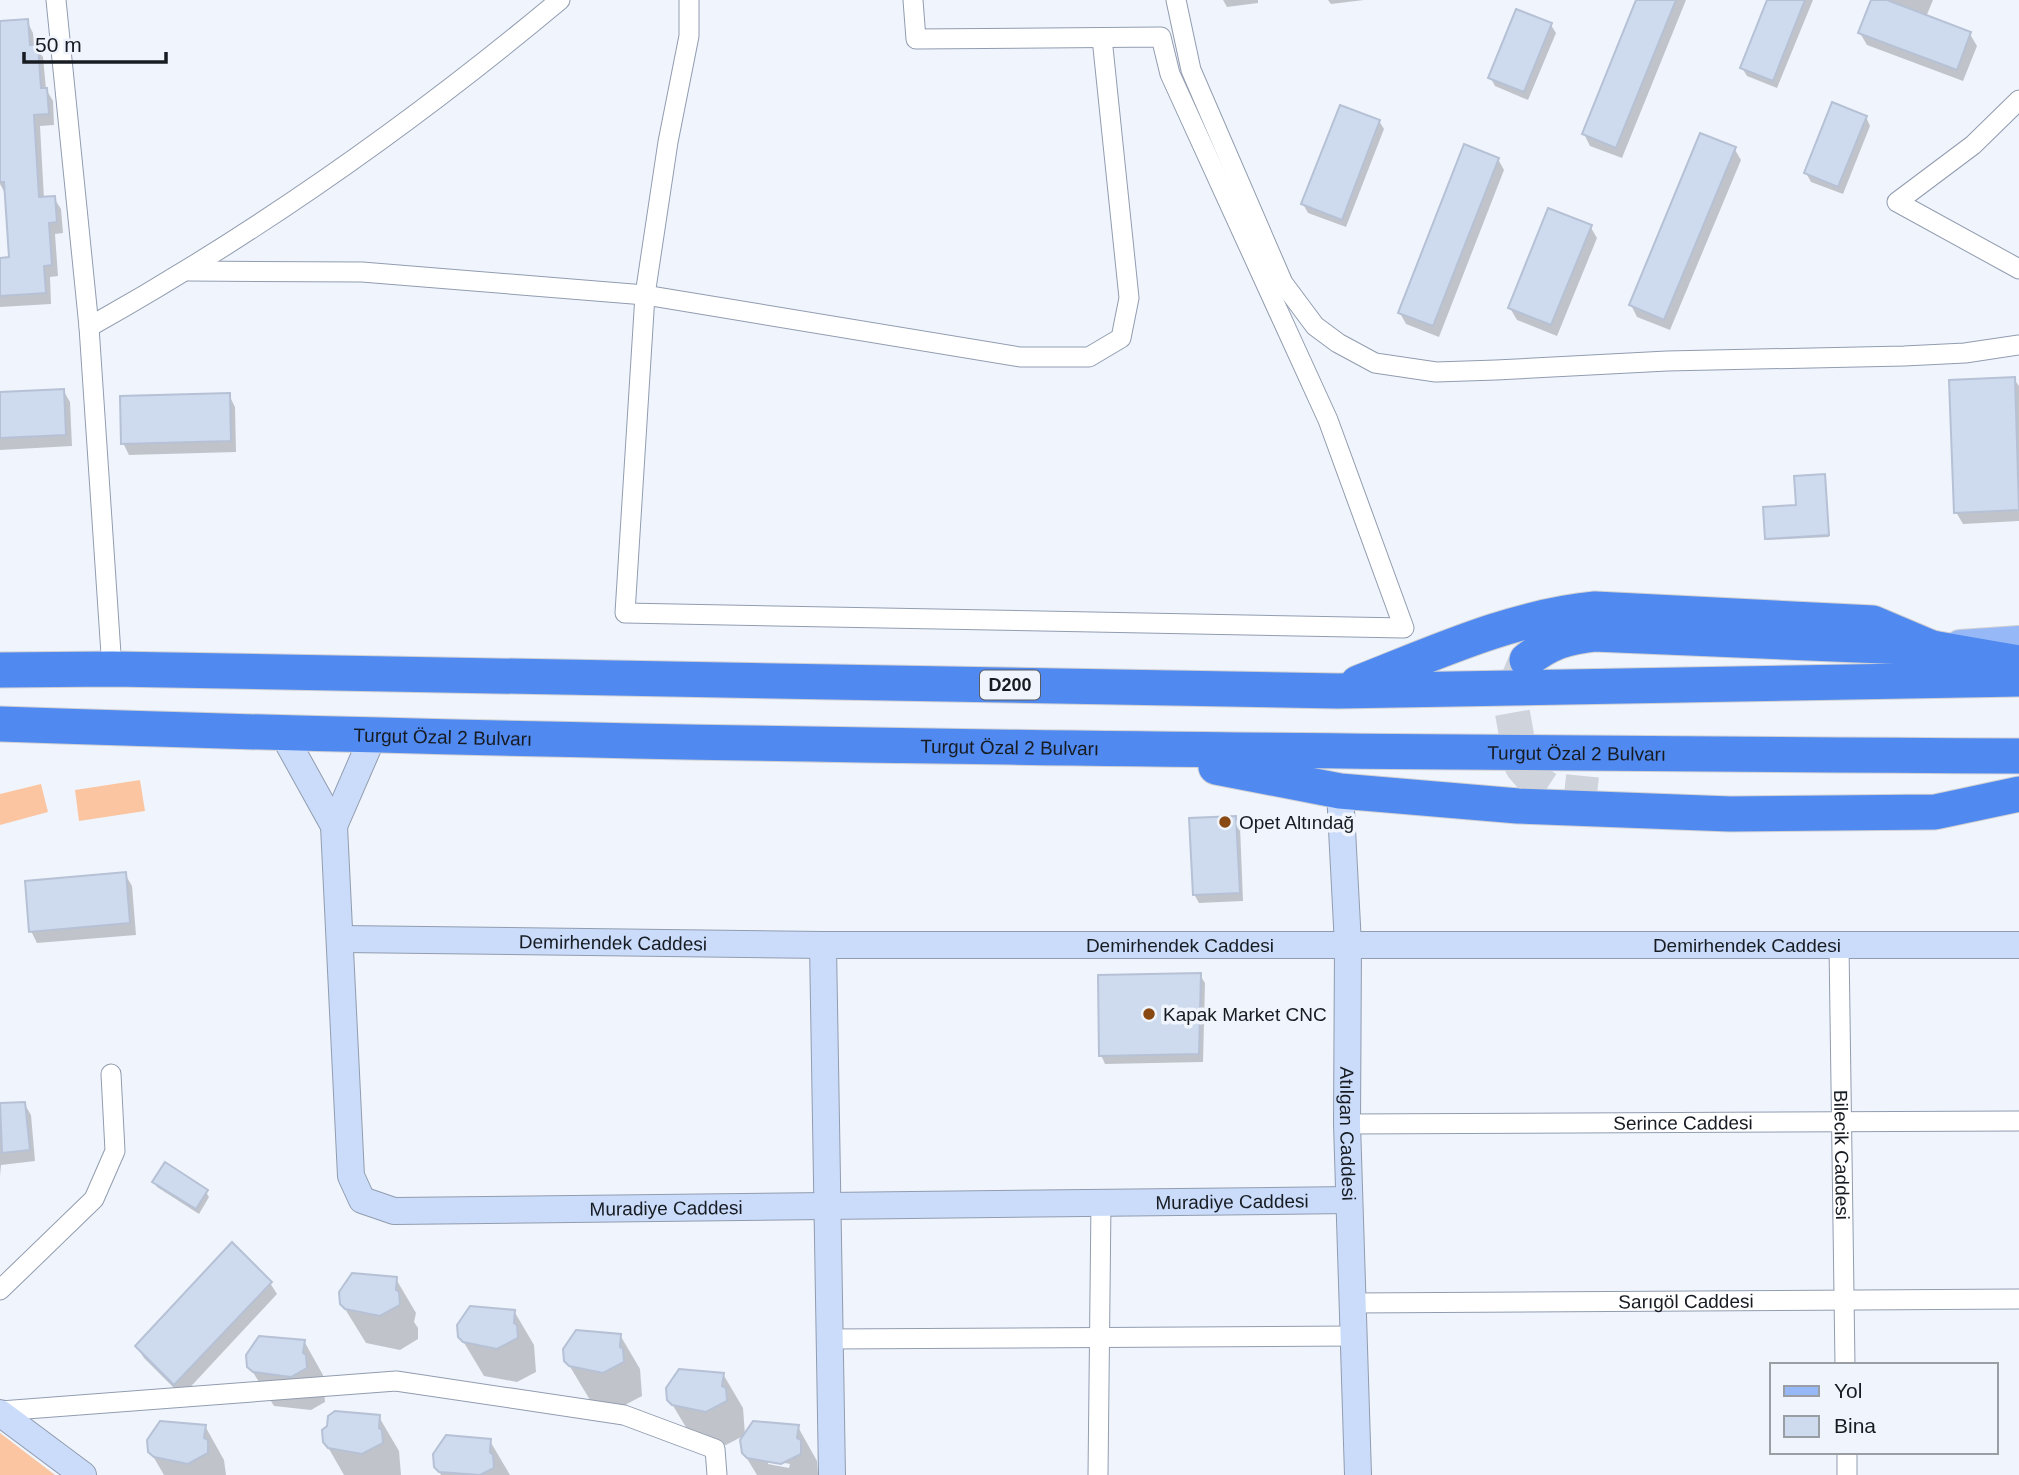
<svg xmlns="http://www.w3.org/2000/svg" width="2019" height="1475" viewBox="0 0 2019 1475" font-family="Helvetica,sans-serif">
  <rect width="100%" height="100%" fill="#f0f5fd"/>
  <!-- green -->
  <g fill="#fbc5a1">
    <polygon points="140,780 145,811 79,821 75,790"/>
    <polygon points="41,784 48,812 0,825 0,794"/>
    <polygon points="0,1433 55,1475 0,1475"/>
  </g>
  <!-- shadow -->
  <g fill="#0003" fill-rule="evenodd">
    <polygon points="1223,0 1258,0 1258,3 1227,7"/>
    <polygon points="1328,0 1364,0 1331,4"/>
    <polygon points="1638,0 1686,0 1622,158 1590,146 1584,134"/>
    <polygon points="1769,0 1813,0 1777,88 1747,76 1742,68"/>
    <polygon points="1873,0 1933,0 1926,17 1970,34 1977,46 1963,81 1867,45 1860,33"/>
    <polygon points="27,21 33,33 34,46 43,57 46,89 53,101 54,125 40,126 44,199 54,198 61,209 63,233 55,234 58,276 50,277 51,304 0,307 0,260 11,259 5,193 0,184 0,23"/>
    <polygon points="1551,25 1556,33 1528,100 1495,86 1490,77"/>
    <polygon points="1866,117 1870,126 1843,194 1811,182 1806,173"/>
    <polygon points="1379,121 1384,129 1346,227 1308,213 1303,204"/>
    <polygon points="1734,148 1741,160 1670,330 1637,317 1631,305"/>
    <polygon points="1498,159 1504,170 1439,337 1406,324 1400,313"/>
    <polygon points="1590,226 1597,238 1557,336 1517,320 1510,308"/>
    <polygon points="2014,379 2019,386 2019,521 1963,524 1956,512"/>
    <polygon points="63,390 70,402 72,446 0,450 0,393"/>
    <polygon points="229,395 235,407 236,452 129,455 123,443"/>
    <polygon points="1824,476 1829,537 1767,540 1766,539"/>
    <polygon points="1235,817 1240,826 1243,901 1199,903 1194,894"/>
    <polygon points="125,874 132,886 136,935 37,943 31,931"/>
    <polygon points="1200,975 1205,983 1203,1062 1105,1064 1101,1055"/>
    <polygon points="24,1103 31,1115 35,1161 1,1165 0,1176 0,1117"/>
    <polygon points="154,1182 206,1192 209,1197 199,1214 157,1187"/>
    <polygon points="396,1279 416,1313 414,1322 418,1328 418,1339 400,1350 366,1343 342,1304"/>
    <polygon points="270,1283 277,1294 182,1396 144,1358 137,1347"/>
    <polygon points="514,1311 534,1345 536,1372 517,1382 484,1376 460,1336"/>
    <polygon points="620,1335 640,1369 642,1396 623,1406 590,1400 566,1360"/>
    <polygon points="304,1341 323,1375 325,1402 311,1410 274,1406 249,1366"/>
    <polygon points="723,1374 743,1408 745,1435 726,1445 693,1439 669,1399"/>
    <polygon points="379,1417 399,1451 401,1475 344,1475 325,1442"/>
    <polygon points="205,1426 224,1460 226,1475 164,1475 150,1451"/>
    <path d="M798,1427L817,1461L818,1475H757L743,1452ZM768,1460L790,1464L789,1468L768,1464Z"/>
    <polygon points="490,1441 510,1475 441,1475 436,1466"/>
  </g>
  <!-- building -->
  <g fill="#cedaee" stroke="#b6c1d5" stroke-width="2">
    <polygon points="1636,0 1676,0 1616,148 1582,134"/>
    <polygon points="1767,0 1805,0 1773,81 1740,68"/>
    <polygon points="1871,0 1887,0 1971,32 1957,70 1858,33"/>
    <polygon points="1516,9 1552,23 1524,92 1488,78"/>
    <polygon points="28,19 30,45 38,44 41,88 47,88 49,114 34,115 39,197 55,196 57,222 49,223 52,265 44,266 46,293 0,296 0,258 9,257 4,182 0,182 0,21"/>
    <polygon points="1832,102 1867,116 1838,187 1804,173"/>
    <polygon points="1340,105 1380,120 1342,220 1301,204"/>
    <polygon points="1700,133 1736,147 1664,320 1629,305"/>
    <polygon points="1464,144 1499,158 1433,326 1398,313"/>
    <polygon points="1548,208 1592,225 1551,325 1508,308"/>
    <polygon points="2015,377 2019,510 1954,513 1949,380"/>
    <polygon points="64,389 66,435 0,438 0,392"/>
    <polygon points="230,393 231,441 121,444 120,396"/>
    <polygon points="1825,474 1829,535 1765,539 1763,507 1796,505 1794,476"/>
    <polygon points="1236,816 1240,893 1193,895 1189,818"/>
    <polygon points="126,872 130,923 29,932 25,881"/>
    <polygon points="1201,973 1199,1054 1099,1056 1098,975"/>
    <polygon points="25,1102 30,1150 2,1153 0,1103"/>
    <polygon points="165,1162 208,1190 196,1209 152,1182"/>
    <polygon points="232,1242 272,1282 174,1385 135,1346"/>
    <polygon points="352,1273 397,1277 396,1290 399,1292 400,1305 380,1316 345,1309 340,1304 339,1292"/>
    <polygon points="470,1306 515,1310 514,1323 517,1325 518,1338 497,1349 463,1342 458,1337 457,1325"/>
    <polygon points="576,1330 621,1334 620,1347 623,1349 624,1362 603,1373 569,1366 564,1361 563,1349"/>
    <polygon points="259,1336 305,1340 303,1353 306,1355 307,1368 291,1377 253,1372 247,1367 246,1355"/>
    <polygon points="679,1369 724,1373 722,1386 726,1388 727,1401 706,1412 672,1405 667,1400 666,1388"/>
    <polygon points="335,1411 380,1415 379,1428 382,1430 383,1443 362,1454 328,1448 323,1442 322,1430 327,1426 328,1416"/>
    <polygon points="160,1421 206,1425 204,1438 208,1440 208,1453 188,1464 154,1457 148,1452 147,1440"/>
    <polygon points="753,1421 799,1425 797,1438 801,1440 801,1454 781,1464 747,1458 742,1453 740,1440"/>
    <polygon points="446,1435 491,1439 490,1452 493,1455 494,1468 480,1475 439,1472 434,1467 433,1454"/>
  </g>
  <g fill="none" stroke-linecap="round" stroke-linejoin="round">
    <!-- highway-tunnel -->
    <polyline stroke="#cfd4dc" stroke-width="35" stroke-dasharray="35 18" stroke-linecap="butt" points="1525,663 1510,699 1522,766 1535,781 1549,790 1597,795"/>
    <defs>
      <g id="street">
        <path d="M56,0L89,327C255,234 414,122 560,0"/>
        <polyline points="689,0 689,36 668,142 645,295 625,613 1404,628 1328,420 1170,74 1161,37 916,39 913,0"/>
        <polyline points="1176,0 1191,70 1283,283 1315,326 1338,343 1375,363 1436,372 1496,370 1667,361 1904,356 1965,353 2019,345"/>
        <polyline points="2019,100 1973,145 1897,202 2019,269"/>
        <polyline points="189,271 362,272 645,295 1020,357 1089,357 1121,338 1129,298 1102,38"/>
        <polyline points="89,327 112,669"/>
        <path id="s1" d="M1839,945L1845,1365"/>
        <path id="s2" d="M1347,1124L2019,1121"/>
        <polyline points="0,1290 94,1199 115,1151 111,1074"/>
        <path id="s3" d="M1352,1303L2019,1299"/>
        <polyline points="830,1339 1354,1336"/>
        <polyline points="0,1411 396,1381 624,1415 715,1449 717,1475"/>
        <polyline points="1847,1452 1847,1475"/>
        <polyline points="1098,1475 1101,1202"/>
      </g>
      <g id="secondary">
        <path id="s4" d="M283,734L334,826L351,1176L362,1200L394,1211L1349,1200"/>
        <path id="s5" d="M1340,791L1348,945L1347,1124L1358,1475"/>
        <polyline points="334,826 373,736"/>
        <path id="s6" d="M342,939L823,945H2019"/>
        <polyline points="823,945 832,1475"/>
        <polyline points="0,1413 83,1475"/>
      </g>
      <polyline id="primary" points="1960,645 2019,641"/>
      <g id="highway">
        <path d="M1527,660C1549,643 1566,637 1594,634L1932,648L2019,663"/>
        <polyline points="0,670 112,669 1338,691 2019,679"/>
        <path d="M1358,683C1435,653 1512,617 1595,609L1873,623L1932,648"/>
        <path id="s7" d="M0,724C673,747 1346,752 2019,756"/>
        <polyline points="1216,767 1340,791 1518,806 1730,814 1935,812 2019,794"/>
      </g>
    </defs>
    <!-- street casing -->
    <use href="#street" stroke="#919caf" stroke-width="21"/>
    <!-- secondary casing -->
    <use href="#secondary" stroke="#919caf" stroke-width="28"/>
    <!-- primary casing -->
    <use href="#primary" stroke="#d1d1d3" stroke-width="32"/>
    <!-- highway casing -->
    <use href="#highway" stroke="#d1d1d3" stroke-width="37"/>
    <!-- street -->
    <use href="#street" stroke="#fff" stroke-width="19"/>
    <!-- secondary -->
    <use href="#secondary" stroke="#cadcfa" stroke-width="26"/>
    <!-- primary -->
    <use href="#primary" stroke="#96b8f6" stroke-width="30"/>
    <!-- highway -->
    <use href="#highway" stroke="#5089f0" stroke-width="35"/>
  </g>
  <!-- markers -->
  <g fill="#894912" stroke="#f0f5fd" stroke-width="2.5">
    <circle cx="1225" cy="822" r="7"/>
    <circle cx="1149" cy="1014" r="7"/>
  </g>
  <g text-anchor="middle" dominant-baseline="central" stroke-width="7" stroke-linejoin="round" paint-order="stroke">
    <!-- shield labels -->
    <rect fill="#f0f5fd" stroke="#585c64" stroke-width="2" x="980" y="670.5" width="60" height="29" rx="5"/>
    <g font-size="18" font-weight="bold" fill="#171b22">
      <text x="1010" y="685">D200</text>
    </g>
    <!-- street labels -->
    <g font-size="19" fill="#171b22" stroke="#f0f5fd">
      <text stroke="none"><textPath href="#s7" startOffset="443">Turgut Özal 2 Bulvarı</textPath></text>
      <text stroke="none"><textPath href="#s7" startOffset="1010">Turgut Özal 2 Bulvarı</textPath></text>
      <text stroke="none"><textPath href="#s7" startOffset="1577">Turgut Özal 2 Bulvarı</textPath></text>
      <text stroke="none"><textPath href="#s6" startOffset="271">Demirhendek Caddesi</textPath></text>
      <text stroke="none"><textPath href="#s6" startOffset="838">Demirhendek Caddesi</textPath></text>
      <text stroke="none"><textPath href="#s6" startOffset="1405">Demirhendek Caddesi</textPath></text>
      <text stroke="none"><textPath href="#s2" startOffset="336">Serince Caddesi</textPath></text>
      <text stroke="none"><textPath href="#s5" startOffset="343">Atılgan Caddesi</textPath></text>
      <text stroke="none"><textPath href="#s1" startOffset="210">Bilecik Caddesi</textPath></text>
      <text stroke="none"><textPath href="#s4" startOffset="1354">Muradiye Caddesi</textPath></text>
      <text stroke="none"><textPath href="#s4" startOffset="788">Muradiye Caddesi</textPath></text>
      <text stroke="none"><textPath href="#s3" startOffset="334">Sarıgöl Caddesi</textPath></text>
    </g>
    <!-- poi labels -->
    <g font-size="19" fill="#171b22" stroke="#f0f5fd" text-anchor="start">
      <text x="1239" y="822">Opet Altındağ</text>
      <text x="1163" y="1014">Kapak Market CNC</text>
    </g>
  </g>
  <!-- legend -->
  <rect x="1770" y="1363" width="228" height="91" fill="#f0f5fd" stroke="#999ea5" stroke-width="2"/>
  <rect x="1784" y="1386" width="35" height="10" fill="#96b8f6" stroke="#999ea5" stroke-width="2"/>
  <text x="1834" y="1398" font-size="21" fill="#171b22">Yol</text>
  <rect x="1784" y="1416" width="35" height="21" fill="#cedaee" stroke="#999ea5" stroke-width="2"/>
  <text x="1834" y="1433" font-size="21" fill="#171b22">Bina</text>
  <!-- scale -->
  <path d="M24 52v10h142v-10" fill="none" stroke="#171b22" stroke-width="3.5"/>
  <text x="35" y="52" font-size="21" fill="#171b22" stroke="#f0f5fd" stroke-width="5" paint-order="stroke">50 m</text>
</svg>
